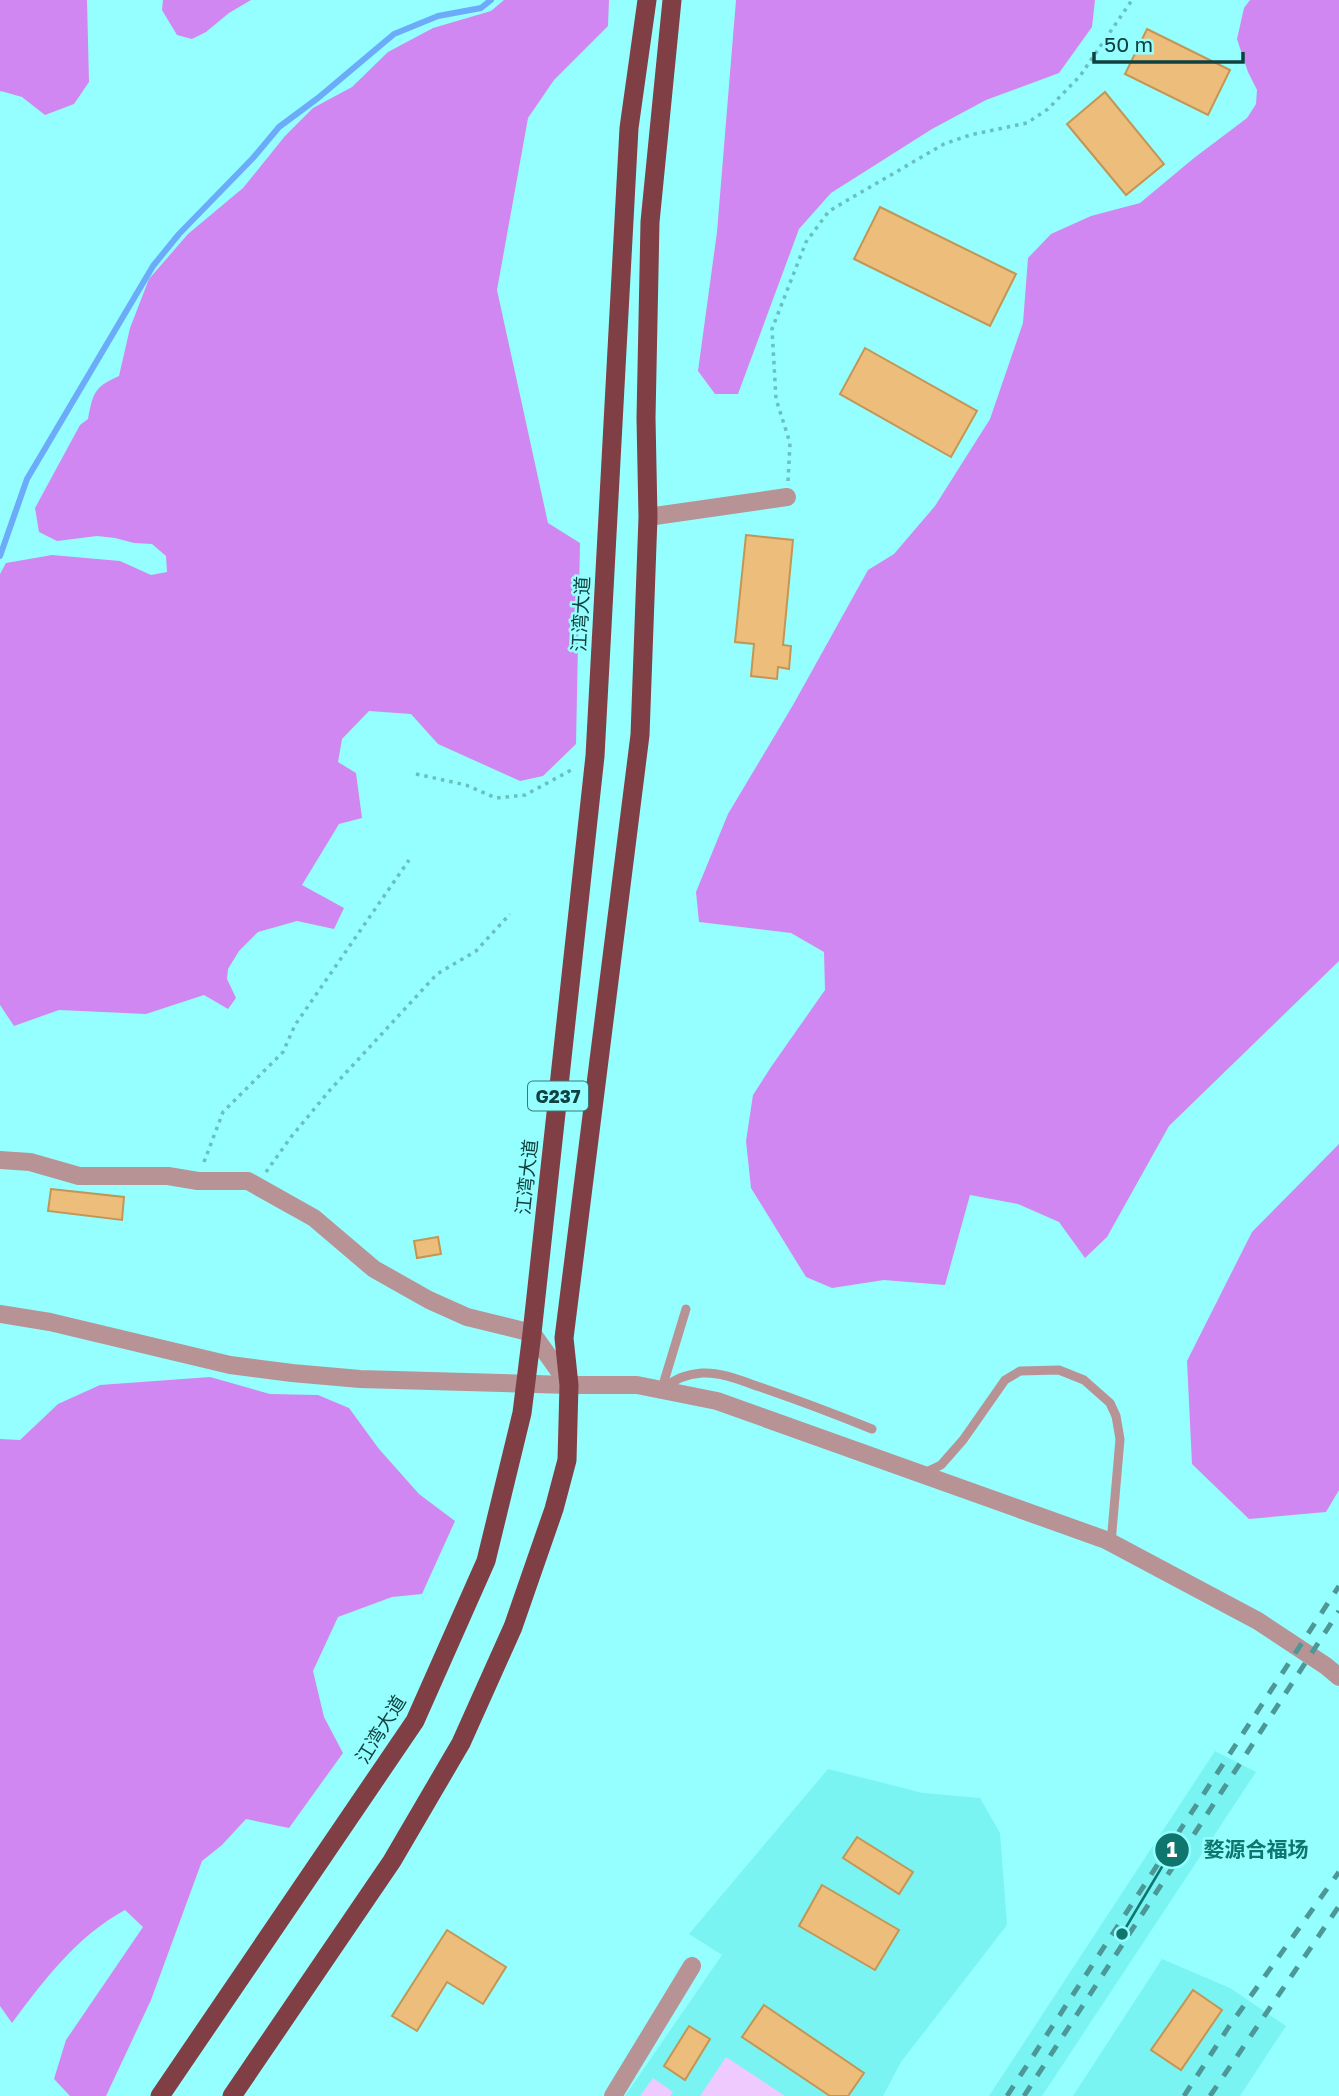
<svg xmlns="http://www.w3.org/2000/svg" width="1339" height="2096" viewBox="0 0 1339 2096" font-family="'Golos Text','Noto Sans SC',sans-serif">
  <rect width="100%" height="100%" fill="#94fffe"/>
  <!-- built -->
  <g fill="#7af4f3">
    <polygon points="1215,1751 1256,1772 1042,2096 989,2096"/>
    <polygon points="828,1769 923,1793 980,1798 1000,1833 1007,1925 901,2062 883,2096 625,2096 722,1955 689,1934"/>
    <polygon points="1162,1959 1230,1988 1286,2026 1240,2096 1073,2096"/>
  </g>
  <!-- green -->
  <g fill="#eecaff">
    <polygon points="726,2057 785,2096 700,2096"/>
    <polygon points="653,2078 673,2092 670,2096 640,2096"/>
  </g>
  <!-- forest -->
  <g fill="#d187f1">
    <polygon points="0,0 87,0 89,82 74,104 45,115 22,97 1,91 0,92"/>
    <polygon points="163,0 251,0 229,13 206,32 192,39 177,35 162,10"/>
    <path d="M504,0H609L608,26L554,80L528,118L497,290L548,523L580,543L576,744L543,776L520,781L438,744L411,714L369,711L342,739L338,762L356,773L362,818L339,824L302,885L344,908L334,929L297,921L258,932L239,951L228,969L227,979L236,998L228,1009L204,995L146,1014L59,1010L14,1026L0,1005V574L6,563L52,555L120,561L151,575L167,572L166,556L152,544L134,543L115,538L97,536L57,541L39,532L35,508L80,425L88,419C93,393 94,387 119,376L130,328L149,279L188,234L243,188L285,136L313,108L352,87L388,52L433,28L491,11Z"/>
    <polygon points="736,0 1095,0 1092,27 1059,73 986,100 932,129 831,193 799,229 738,394 715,394 698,371 717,232"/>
    <polygon points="1250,0 1339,0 1339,961 1169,1126 1107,1237 1085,1258 1059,1222 1018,1204 970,1195 945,1285 884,1280 832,1288 806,1277 751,1188 746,1141 753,1095 771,1067 825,990 824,952 791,933 699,922 696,892 728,814 793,705 868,570 894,554 935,506 990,419 1023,323 1028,258 1051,234 1091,216 1140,203 1194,158 1247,118 1256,104 1257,90 1248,72 1237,39 1244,8"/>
    <polygon points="1339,1144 1339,1490 1326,1512 1249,1519 1192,1464 1187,1361 1252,1232"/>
    <path d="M210,1377L270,1394L318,1395L349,1408L379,1449L419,1494L455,1521L422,1594L392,1597L338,1617L313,1671L324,1717L343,1753L289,1828L246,1819L222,1845L202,1861L151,2000L106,2096H70L54,2079L66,2040L143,1927L125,1910C76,1937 45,1979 12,2023L0,2006V1439L20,1440L58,1404L100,1385Z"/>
  </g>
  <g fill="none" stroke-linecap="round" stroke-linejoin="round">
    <!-- stream -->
    <polyline stroke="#6cabfa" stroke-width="6" points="0,556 27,479 153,266 179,234 253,158 279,127 318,98 394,34 438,16 481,8 491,0"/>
  </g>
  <!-- building -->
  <g fill="#ecbd7b" stroke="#c39655" stroke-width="2">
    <polygon points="1147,29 1230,70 1208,115 1125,74"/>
    <polygon points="1105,92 1164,164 1126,195 1067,124"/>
    <polygon points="880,207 1016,274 990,326 854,259"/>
    <polygon points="865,348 977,411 951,457 840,394"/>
    <polygon points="746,535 793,540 783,645 791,646 789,669 778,667 777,679 751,676 754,644 735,642"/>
    <polygon points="51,1189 124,1197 122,1220 48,1211"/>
    <polygon points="438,1237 441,1254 417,1258 414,1241"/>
    <polygon points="857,1837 913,1872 899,1894 843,1858"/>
    <polygon points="822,1885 899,1930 875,1970 799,1926"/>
    <polygon points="447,1930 506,1967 483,2004 447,1982 417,2031 392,2016"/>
    <polygon points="1193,1990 1222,2010 1181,2070 1151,2050"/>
    <polygon points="764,2005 864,2073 848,2096 830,2096 742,2037"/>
    <polygon points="689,2026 710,2039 685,2080 664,2066"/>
  </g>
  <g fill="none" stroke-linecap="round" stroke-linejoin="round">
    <!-- path -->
    <g stroke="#69c0bf" stroke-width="3.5" stroke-dasharray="3.5 5" stroke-linecap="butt">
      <polyline points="788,481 790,443 776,399 772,329 806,242 829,211 944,144 970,135 1027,123 1048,109 1080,76 1132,0"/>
      <polyline points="416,774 466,785 496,798 525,795 575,768"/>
      <polyline points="204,1162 223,1112 283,1052 295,1025 409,860"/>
      <polyline points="266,1172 291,1137 330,1090 437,974 476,951 510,914"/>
    </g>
    <!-- service -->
    <g stroke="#b89395" stroke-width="9">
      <polyline points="662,1388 686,1309"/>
      <path d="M663,1389C674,1379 687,1374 702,1373C722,1372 742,1381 760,1387C798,1400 835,1414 872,1429"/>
      <polyline points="922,1474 941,1465 963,1440 1005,1380 1020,1371 1059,1370 1084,1380 1110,1403 1116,1416 1120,1439 1111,1543"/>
    </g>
    <!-- minor -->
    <g stroke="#b89395" stroke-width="18">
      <polyline points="648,517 787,497"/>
      <polyline points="0,1160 30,1162 79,1176 168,1176 198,1181 248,1181 314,1218 374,1269 429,1300 467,1317 532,1333 569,1385 637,1385 717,1401 1106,1540 1258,1621 1326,1666 1339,1677"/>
      <polyline points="613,2096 692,1966"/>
    </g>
    <!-- tertiary -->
    <polyline stroke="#b89395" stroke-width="18" points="0,1314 50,1322 230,1365 292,1373 360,1379 569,1385"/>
    <!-- trunk -->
    <g stroke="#803e45" stroke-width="19">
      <polyline points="160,2096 415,1721 486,1561 522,1413 532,1333 595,756 629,128 647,0"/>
      <polyline points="232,2096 392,1861 461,1743 513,1627 554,1509 567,1460 569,1385 564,1338 640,735 648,517 646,418 650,222 672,0"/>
    </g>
    <!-- rail -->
    <g stroke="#4d9897" stroke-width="5" stroke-dasharray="12 12" stroke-linecap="butt">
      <polyline points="1007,2096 1339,1586"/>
      <polyline points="1024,2096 1339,1611"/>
      <polyline points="1184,2096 1228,2028 1339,1872"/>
      <polyline points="1210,2096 1339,1906"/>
    </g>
  </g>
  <g text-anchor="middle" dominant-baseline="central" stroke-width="5" stroke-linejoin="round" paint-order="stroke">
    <!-- shield labels -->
    <rect fill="#94fffe" stroke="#387978" stroke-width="2" x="528" y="1081.5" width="60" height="29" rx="5"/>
    <g font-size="18" font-weight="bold" fill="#10403f">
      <text x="558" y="1096">G237</text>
    </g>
    <!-- street labels -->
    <g font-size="19" fill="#10403f" stroke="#94fffe">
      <text transform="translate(580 614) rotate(-87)">江湾大道</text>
      <text transform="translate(526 1177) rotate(-84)">江湾大道</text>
      <text transform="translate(380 1729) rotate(-58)">江湾大道</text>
    </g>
  </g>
  <!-- callouts -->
  <path fill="none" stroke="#0f766e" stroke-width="2.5" d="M1122 1934L1172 1850"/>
  <g fill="#0f766e" stroke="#94fffe" stroke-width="2.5">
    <circle cx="1122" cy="1934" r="7"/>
    <circle cx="1172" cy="1850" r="18"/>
  </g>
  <g font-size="21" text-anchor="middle" font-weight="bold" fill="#fff">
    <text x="1172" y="1857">1</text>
  </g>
  <g font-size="21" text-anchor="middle" font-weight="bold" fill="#0f766e" stroke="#94fffe" stroke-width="5" stroke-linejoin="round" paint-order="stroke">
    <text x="1256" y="1857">婺源合福场</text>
  </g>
  <!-- scale -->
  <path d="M1094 52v10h149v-10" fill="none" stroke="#10403f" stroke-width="3.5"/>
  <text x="1104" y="52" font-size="21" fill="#10403f" stroke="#94fffe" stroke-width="5" paint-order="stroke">50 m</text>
</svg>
